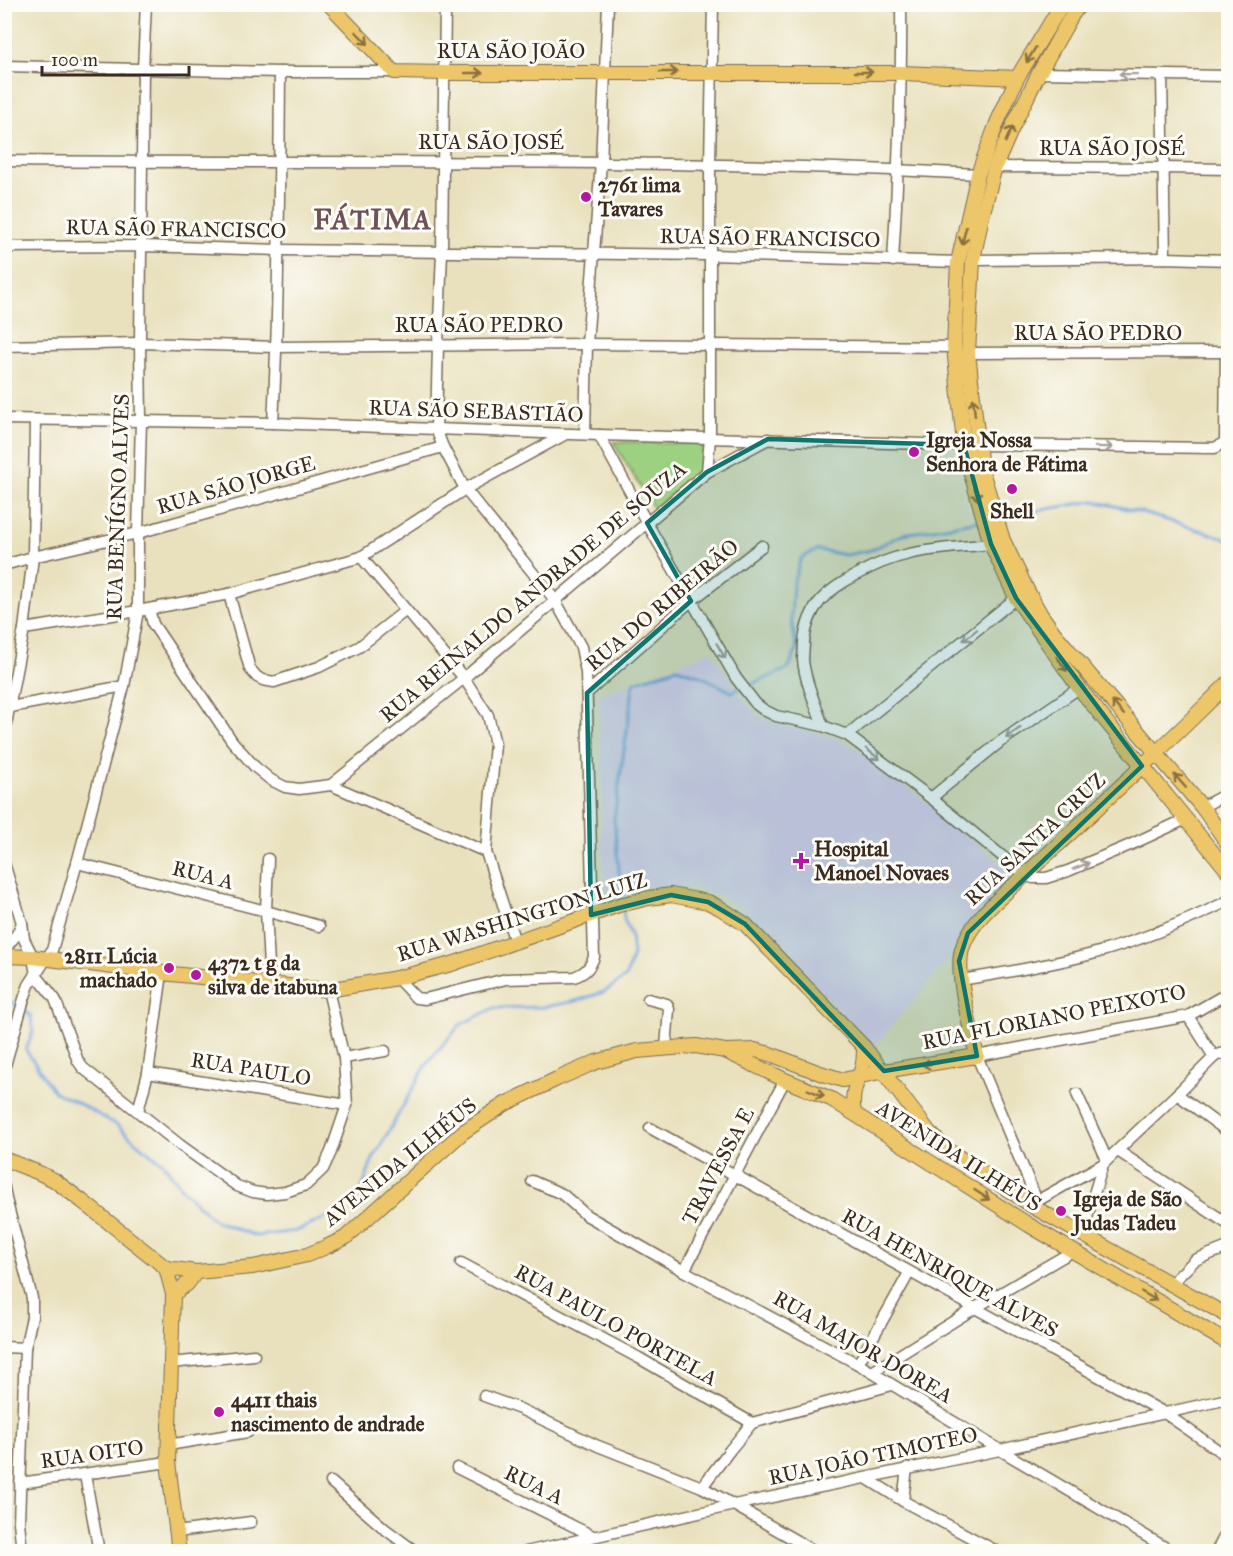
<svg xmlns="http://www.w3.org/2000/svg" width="1233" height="1556" viewBox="0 0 1233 1556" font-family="'IM FELL Great Primer',serif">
  <rect width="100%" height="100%" fill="#fdfcf7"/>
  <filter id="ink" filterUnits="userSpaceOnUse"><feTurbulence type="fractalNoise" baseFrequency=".0167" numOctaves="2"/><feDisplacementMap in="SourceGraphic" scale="12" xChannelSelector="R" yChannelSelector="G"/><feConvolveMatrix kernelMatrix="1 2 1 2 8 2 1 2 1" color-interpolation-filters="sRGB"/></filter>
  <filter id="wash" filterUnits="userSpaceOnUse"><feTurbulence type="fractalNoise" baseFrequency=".008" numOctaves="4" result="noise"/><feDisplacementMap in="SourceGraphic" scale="24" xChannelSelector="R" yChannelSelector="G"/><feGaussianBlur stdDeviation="1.35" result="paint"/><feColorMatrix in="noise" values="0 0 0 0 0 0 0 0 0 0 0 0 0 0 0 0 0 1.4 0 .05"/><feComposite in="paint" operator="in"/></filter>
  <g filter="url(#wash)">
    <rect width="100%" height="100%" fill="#e9e1be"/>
    <!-- built -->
    <polygon fill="#e4d3f2" points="711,651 747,704 758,715 774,723 819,733 839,739 856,748 922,798 1015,875 965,927 950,957 876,1045 870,1042 860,1031 844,1017 814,983 742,909 721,896 694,887 670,886 654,887 618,898 610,897 606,890 602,846 602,775 598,696"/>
    <!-- green -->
    <polygon fill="#9cd182" stroke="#6c7e50" stroke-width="1.5" points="613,442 704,443 700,470 654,509"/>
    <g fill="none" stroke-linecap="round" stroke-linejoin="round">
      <!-- stream -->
      <g stroke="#71a1db" stroke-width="3">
        <polyline points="1000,517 1094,501 1144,513 1228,539"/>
        <polyline points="747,686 788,669 797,650 791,618 793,584 801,558 817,550 846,555 871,550 904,534 979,521"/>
        <polyline points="622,901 614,819 634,682 677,668 701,676 732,692 741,688"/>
        <polyline points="4,1002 14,1003 18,1006"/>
        <polyline points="23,1010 31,1016 33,1032 26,1050 54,1092 78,1103 117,1125 138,1144 163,1163 182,1189 215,1221 256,1236 296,1231 326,1218 358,1199 373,1159 428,1062 460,1025 494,1008 544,1007 576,1001 604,992 626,977 633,955 631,935 624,919 623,907"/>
      </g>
    </g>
  </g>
  <g filter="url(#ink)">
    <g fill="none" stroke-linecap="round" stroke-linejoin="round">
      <defs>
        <g id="minor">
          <polyline points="4,66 280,72 394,72"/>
          <polyline points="1039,73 1228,76"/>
          <polyline points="1162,75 1165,258"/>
          <path d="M4,161C329,164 654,157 978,174"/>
          <polyline points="995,167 1164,168 1228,169"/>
          <polyline points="4,247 142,246 279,250 709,255 958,262"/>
          <polyline points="973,260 1165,258 1228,260"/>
          <path d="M893,261C898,176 902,90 901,4"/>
          <polyline points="4,346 140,343 277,347 587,344 954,347"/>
          <polyline points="968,353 1228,352"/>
          <polyline points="4,419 273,423 599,435 647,523 736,678 756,704 764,710 776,716 823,726 847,735 931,798 1025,875 1033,878 1046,878 1068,871 1130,845 1186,819"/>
          <path d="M273,423C279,306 279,189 280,72"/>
          <polyline points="585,434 587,344 601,162 608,4"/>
          <polyline points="599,435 960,445"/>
          <polyline points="982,445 1215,448 1225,442 1226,352"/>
          <polyline points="707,472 710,438 710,164 713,4"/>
          <polyline points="361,557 464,678 488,715 495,744 486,852"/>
          <polyline points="4,565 33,557 138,533 443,447"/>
          <polyline points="229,594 250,669 257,677 263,680 274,682 319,667 359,647 405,611"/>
          <polyline points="149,609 153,624 232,741 255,767 271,780 285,787 299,789 331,785 486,852 515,942"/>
          <polyline points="24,629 138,611 229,594 361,557 465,489 564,435"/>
          <polyline points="587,693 691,601 762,546"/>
          <polyline points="5,708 124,686"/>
          <path d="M823,726C816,705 805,682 803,660C803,654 804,648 804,642C808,605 827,590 858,574C874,565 891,558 909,554C934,548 965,547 991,544"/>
          <polyline points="4,735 24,629 33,557 35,420"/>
          <polyline points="847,735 1016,598"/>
          <polyline points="331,785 464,678 707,472 768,439"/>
          <polyline points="931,798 1000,742 1079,688"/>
          <polyline points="1202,807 1228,793"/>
          <polyline points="268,859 266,911 270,984"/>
          <polyline points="4,863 22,923 24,939 33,957 36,975 55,999 78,1061 83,1068 180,1145 237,1186 253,1192 267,1194 285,1192 306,1185 323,1169 331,1152 347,1105 344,1058 328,990"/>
          <polyline points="77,863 266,911 319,926"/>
          <polyline points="4,950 17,934 22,923"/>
          <path d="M397,978L416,998L425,999L506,979L574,977C585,973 590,968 594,957L586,672L581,647L555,600L465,489L443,447L436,429L438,345L442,253L445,4"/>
          <path d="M961,980C1004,973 1050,965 1092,954C1139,941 1185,922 1228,901"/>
          <polyline points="648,999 667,1004 669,1009 666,1048"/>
          <polyline points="1188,1016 1214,1057"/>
          <polyline points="344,1058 385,1051"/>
          <polyline points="4,1069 24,999 29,985 52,950 77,863 124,686 138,611 138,533 141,421 140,343 143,69 146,4"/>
          <polyline points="148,1073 347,1105"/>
          <polyline points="1077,1094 1107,1160"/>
          <polyline points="1177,1094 1228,1132"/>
          <polyline points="138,1111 148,1073 162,973"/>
          <polyline points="650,1128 1163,1412 1228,1457"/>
          <polyline points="1118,1151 1228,1224"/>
          <polyline points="532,1181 562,1194 586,1215 684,1271 858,1364 1000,1450 1173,1552"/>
          <polyline points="4,1187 6,1199 32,1298 32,1317 25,1348 19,1522 22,1552"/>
          <path d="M1037,1201L1103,1164L1177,1094L1214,1057C1220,1053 1223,1052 1228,1057"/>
          <polyline points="1037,1209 1037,1201 977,1056 1188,1016 1228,993"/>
          <polyline points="1082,1234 1103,1164"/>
          <polyline points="461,1263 639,1358 752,1423"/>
          <polyline points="684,1271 785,1080"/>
          <polyline points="1171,1284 1195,1260 1228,1247"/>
          <polyline points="4,1347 25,1348"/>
          <polyline points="170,1363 254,1355"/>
          <polyline points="858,1364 909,1273"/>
          <polyline points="872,1372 975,1308 1073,1251"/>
          <polyline points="484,1396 520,1409 598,1446 702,1487 816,1552"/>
          <polyline points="168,1445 248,1432"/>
          <polyline points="457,1468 593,1536"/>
          <polyline points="85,1475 99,1552"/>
          <polyline points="866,1478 903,1501 998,1552"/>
          <polyline points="331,1482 385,1529 416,1552"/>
          <polyline points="20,1483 168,1462"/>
          <polyline points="702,1487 730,1450 752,1423 892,1385"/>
          <polyline points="903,1501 907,1468"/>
          <polyline points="177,1532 251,1522"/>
          <polyline points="526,1552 734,1505 1000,1450 1228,1399"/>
          <polyline points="1216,1552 1228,1530"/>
        </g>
        <g id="major">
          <polyline points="329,4 394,72 445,73 902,73 1017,78"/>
          <polyline points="1062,4 1017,78 997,123 978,174 958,262 954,347 964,444 970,470 991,544 1016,598 1079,688 1228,871"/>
          <polyline points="1080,4 1072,15 1039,73 1012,128 995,167 982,216 973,260 968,353 981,468 1003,540 1027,590 1041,615 1054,633 1202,807 1228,844"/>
          <polyline points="4,956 33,957 162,973 328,990 397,978 452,964 619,905 649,898 671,895 708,902 720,908 745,924 864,1047 930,1133 948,1150 1037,1209 1228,1316"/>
          <path d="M727,1051L755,1050L770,1054L820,1073L843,1080L884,1071L977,1056C971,1028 955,975 962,949C970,921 1002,896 1023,877C1035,866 1047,854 1060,843C1116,790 1174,738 1228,683"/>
          <path d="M854,1113C851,1097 855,1086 861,1071C864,1064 864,1055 864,1047"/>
          <polyline points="4,1159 37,1172 54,1180 82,1201 166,1268 173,1294 168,1462 179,1552"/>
          <polyline points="166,1268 196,1272"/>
          <polyline points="173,1294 187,1284 196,1272 253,1267 307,1255 326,1247 345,1238 463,1132 505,1104 557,1079 596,1062 637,1051 696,1046 725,1051 785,1080 831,1099 1029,1225 1228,1343"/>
        </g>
      </defs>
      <!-- minor casing -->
      <use href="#minor" stroke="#786a56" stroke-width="13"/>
      <!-- major casing -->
      <use href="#major" stroke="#786a56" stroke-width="16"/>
      <!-- minor -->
      <use href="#minor" stroke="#fff" stroke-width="10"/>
      <!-- major -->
      <use href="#major" stroke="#ecc669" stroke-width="14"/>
    </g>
    <!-- one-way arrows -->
    <defs><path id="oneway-shaft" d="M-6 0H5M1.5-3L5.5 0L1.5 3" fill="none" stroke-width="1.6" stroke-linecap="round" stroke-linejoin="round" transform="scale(1.5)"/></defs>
    <g stroke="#8b7040">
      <use href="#oneway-shaft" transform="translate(362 38) rotate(46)"/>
      <use href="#oneway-shaft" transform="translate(1031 55) rotate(121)"/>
      <use href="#oneway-shaft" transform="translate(669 72)"/>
      <use href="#oneway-shaft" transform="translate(864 72)"/>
      <use href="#oneway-shaft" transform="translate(474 73)"/>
      <use href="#oneway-shaft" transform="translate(1009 134) rotate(-66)"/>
      <use href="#oneway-shaft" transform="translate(964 236) rotate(103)"/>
      <use href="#oneway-shaft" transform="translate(974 407) rotate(-96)"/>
      <use href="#oneway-shaft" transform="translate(976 492) rotate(74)"/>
      <use href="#oneway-shaft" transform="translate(1062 664) rotate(54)"/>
      <use href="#oneway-shaft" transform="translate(1118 708) rotate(-131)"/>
      <use href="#oneway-shaft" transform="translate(1180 781) rotate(-131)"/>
      <use href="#oneway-shaft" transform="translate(931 1064) rotate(171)"/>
      <use href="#oneway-shaft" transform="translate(816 1093) rotate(23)"/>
      <use href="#oneway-shaft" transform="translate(982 1195) rotate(33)"/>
      <use href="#oneway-shaft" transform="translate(1149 1296) rotate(30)"/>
    </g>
    <g stroke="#a79f9a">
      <use href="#oneway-shaft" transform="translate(1128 74) rotate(-179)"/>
      <use href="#oneway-shaft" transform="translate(1104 447) rotate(1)"/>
      <use href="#oneway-shaft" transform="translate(970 635) rotate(141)"/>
      <use href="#oneway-shaft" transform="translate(721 651) rotate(60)"/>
      <use href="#oneway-shaft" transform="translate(1013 733) rotate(145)"/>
      <use href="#oneway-shaft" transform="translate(873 754) rotate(37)"/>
      <use href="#oneway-shaft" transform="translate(1081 866) rotate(-22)"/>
    </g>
  </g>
  <!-- marked area -->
  <path fill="#0f766e" fill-opacity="0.2" stroke="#0f766e" stroke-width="4.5" stroke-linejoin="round" d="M768,439L960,445L965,449L991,544L1016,598L1142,766L968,933L959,961L977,1056L884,1071L745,924L708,902L671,895L591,915L587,693L691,601L647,523L707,472Z"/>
  <!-- markers -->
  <g fill="#b5179e" stroke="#fdfcf7" stroke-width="2">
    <circle cx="586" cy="197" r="6"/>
    <circle cx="914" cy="452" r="6"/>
    <circle cx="1012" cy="489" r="6"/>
    <path d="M798 852h6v6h6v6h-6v6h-6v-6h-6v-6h6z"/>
    <circle cx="169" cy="968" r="6"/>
    <circle cx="196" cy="975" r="6"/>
    <circle cx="1061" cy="1211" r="6"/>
    <circle cx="219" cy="1412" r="6"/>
  </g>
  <g text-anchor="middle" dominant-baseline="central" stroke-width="6" stroke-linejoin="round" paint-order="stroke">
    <!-- street labels -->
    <g font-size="21" fill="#3b2a1e" stroke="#fdfcf7">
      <text x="511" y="51">RUA SÃO JOÃO</text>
      <text x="491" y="142">RUA SÃO JOSÉ</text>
      <text x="1112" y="148">RUA SÃO JOSÉ</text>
      <text transform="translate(176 229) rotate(1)">RUA SÃO FRANCISCO</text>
      <text transform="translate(770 238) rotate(1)">RUA SÃO FRANCISCO</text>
      <text x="479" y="325">RUA SÃO PEDRO</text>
      <text x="1098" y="333">RUA SÃO PEDRO</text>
      <text transform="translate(476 411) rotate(2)">RUA SÃO SEBASTIÃO</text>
      <text transform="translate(236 485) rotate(-16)">RUA SÃO JORGE</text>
      <text transform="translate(118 507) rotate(-88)">RUA BENÍGNO ALVES</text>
      <text transform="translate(533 592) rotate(-40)">RUA REINALDO ANDRADE DE SOUZA</text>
      <text transform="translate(662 605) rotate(-40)">RUA DO RIBEIRÃO</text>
      <text transform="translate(1035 839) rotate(-43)">RUA SANTA CRUZ</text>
      <text transform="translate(203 875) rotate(14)">RUA A</text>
      <text transform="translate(522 917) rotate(-17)">RUA WASHINGTON LUIZ</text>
      <text transform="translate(1054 1017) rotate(-11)">RUA FLORIANO PEIXOTO</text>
      <text transform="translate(251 1069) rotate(9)">RUA PAULO</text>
      <text transform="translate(959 1156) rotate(32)">AVENIDA ILHÉUS</text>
      <text transform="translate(400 1162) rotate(-39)">AVENIDA ILHÉUS</text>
      <text transform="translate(718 1166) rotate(-62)">TRAVESSA E</text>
      <text transform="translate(950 1273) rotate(29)">RUA HENRIQUE ALVES</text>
      <text transform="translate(616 1325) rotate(29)">RUA PAULO PORTELA</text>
      <text transform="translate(863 1347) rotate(30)">RUA MAJOR DOREA</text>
      <text transform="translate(92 1454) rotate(-8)">RUA OITO</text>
      <text transform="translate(873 1456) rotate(-12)">RUA JOÃO TIMOTEO</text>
      <text transform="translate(534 1485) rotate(26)">RUA A</text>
    </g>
    <!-- poi labels -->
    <g font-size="21" font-weight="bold" fill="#3b2a1e" stroke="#fdfcf7" text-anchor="start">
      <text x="598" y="185">2761 lima<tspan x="598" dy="24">Tavares</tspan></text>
      <text x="926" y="440">Igreja Nossa<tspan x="926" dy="24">Senhora de Fátima</tspan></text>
      <text x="1012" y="511" text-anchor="middle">Shell</text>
      <text x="814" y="849">Hospital<tspan x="814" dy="24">Manoel Novaes</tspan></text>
      <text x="157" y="956" text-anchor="end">2811 Lúcia<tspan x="157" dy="24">machado</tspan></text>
      <text x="208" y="963">4372 t g da<tspan x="208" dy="24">silva de itabuna</tspan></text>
      <text x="1073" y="1199">Igreja de São<tspan x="1073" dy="24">Judas Tadeu</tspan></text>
      <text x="231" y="1400">4411 thais<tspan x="231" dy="24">nascimento de andrade</tspan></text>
    </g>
    <!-- district labels -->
    <g font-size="27" font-weight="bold" letter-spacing="1.5" fill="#6f5258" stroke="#fdfcf7">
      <text x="373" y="219">FÁTIMA</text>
    </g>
  </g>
  <!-- margin -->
  <rect width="1233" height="1556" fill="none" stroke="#fdfcf7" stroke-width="24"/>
  <!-- scale -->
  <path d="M42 66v9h147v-9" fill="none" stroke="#3b2a1e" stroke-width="3"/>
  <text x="51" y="66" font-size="18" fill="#3b2a1e" stroke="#fdfcf7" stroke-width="4.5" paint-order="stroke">100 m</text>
</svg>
